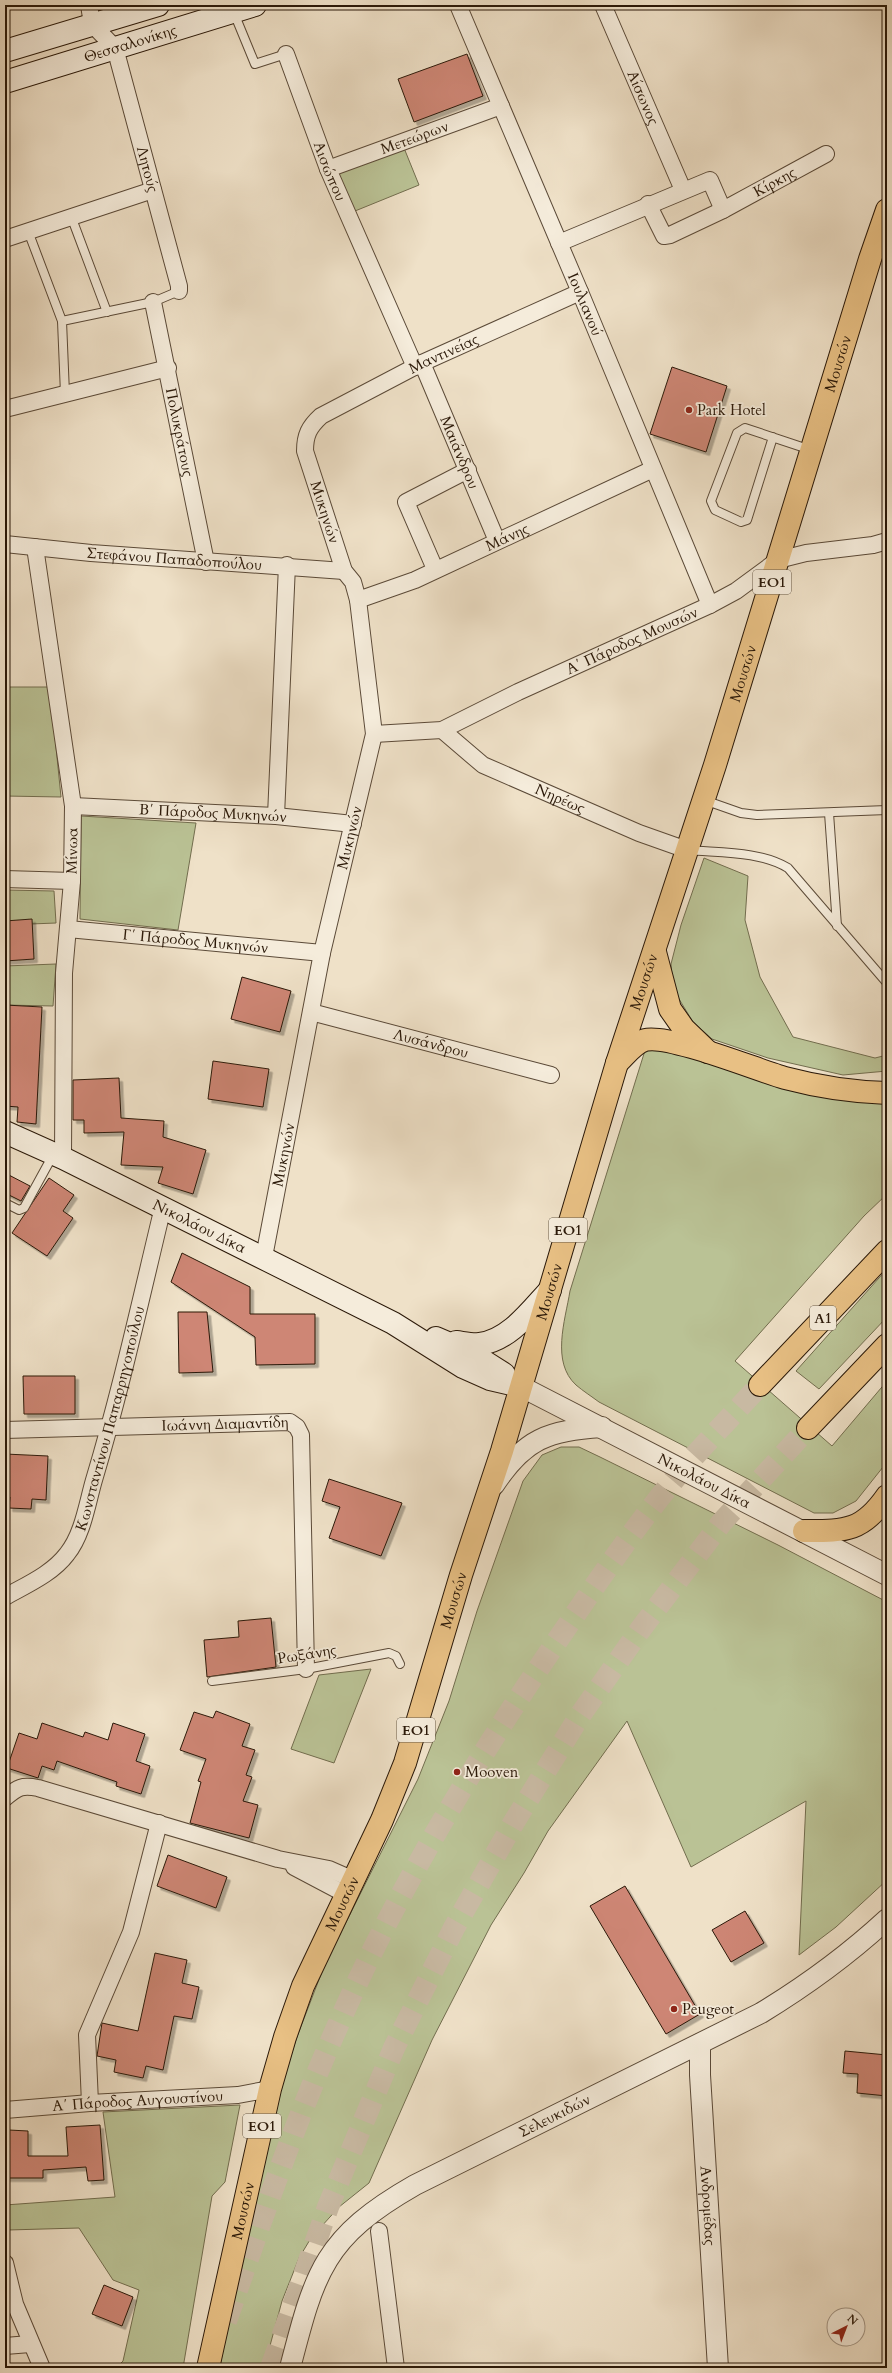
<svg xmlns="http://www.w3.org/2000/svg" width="892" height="2373" viewBox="0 0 892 2373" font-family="Cardo,serif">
  <defs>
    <filter id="shadow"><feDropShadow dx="3.5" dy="3.5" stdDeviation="0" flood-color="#0004"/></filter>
  </defs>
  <rect width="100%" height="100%" fill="#efe1c8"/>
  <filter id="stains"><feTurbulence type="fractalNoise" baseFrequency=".005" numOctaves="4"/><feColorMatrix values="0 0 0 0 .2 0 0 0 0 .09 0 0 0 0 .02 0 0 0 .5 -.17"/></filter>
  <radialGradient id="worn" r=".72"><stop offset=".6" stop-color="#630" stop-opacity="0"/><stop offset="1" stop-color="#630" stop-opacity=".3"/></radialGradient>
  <!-- green -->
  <g fill="#bac295" stroke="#726d4e">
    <polygon points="404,148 419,185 355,211 338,173"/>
    <polygon points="5,687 50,687 61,797 5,796"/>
    <polygon points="81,816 196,823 178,930 80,919"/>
    <polygon points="704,858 748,876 745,920 760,977 793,1037 875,1058 887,1055 887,1071 843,1075 768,1058 712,1039 693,1022 673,989 671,964 681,925"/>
    <polygon points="5,890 54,891 56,923 5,925"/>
    <polygon points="56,964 53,1006 5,1005 5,966"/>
    <path d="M647,1044L887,1093V1194L864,1216L735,1361L832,1446L887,1381V1462L856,1501L833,1513H814L599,1402C591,1396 583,1391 576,1385C551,1362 565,1321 570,1291Z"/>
    <polygon points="887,1269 887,1317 819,1389 796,1371"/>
    <polygon points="561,1447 579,1447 600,1457 778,1545 887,1602 887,1880 836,1927 799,1955 806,1801 691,1867 627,1721 548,1831 524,1873 491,1925 432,2040 369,2183 339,2207 311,2238 299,2258 282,2301 264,2368 220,2368 234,2275 275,2104 298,2034 325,1964 418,1779 449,1701 477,1611 523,1481 542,1455"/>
    <polygon points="371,1669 334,1763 291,1749 319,1675"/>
    <polygon points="240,2105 225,2182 212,2196 183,2368 116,2368 123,2361 139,2290 113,2280 79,2228 8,2230 5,2205 115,2197 103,2112"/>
  </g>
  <!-- building -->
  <g fill="#ce8675" stroke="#2a1808" filter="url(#shadow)">
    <polygon points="467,54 483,96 414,122 398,79"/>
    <polygon points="672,367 727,386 706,452 650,434"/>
    <polygon points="32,919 34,959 5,961 5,921"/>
    <polygon points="242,977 291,991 280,1032 231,1019"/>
    <polygon points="5,1005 42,1007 36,1124 17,1122 18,1107 5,1106"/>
    <polygon points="213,1061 269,1069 263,1107 208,1099"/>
    <polygon points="119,1078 121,1118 164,1121 163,1137 206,1150 193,1194 158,1183 163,1167 121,1165 124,1132 84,1133 84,1120 73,1120 73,1080"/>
    <polygon points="5,1173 30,1186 21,1201 5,1193"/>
    <polygon points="49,1178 74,1195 63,1211 73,1218 47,1256 12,1233"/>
    <polygon points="182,1253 250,1287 250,1314 315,1314 315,1364 256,1365 255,1337 171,1282"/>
    <polygon points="178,1312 207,1312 213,1372 179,1373"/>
    <polygon points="23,1376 75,1376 75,1414 24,1414"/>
    <polygon points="5,1454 48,1456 46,1500 32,1499 31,1509 9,1508 10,1497 5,1497"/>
    <polygon points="329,1479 402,1503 381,1556 329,1538 340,1507 322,1501"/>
    <polygon points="271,1618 276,1667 207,1677 204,1640 239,1637 238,1621"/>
    <polygon points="216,1711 250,1724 242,1746 255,1750 246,1775 252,1777 243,1801 258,1805 249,1838 190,1823 201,1782 198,1781 206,1759 180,1750 194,1712 213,1718"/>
    <polygon points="42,1723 83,1737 85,1732 108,1740 113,1723 145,1734 136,1761 150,1766 141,1794 116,1786 117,1782 57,1761 54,1770 42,1766 38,1778 7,1768 19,1733 37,1739"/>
    <polygon points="168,1855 227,1877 216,1908 157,1886"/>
    <polygon points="625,1886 700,2014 666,2034 590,1906"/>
    <polygon points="745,1911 764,1943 731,1962 712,1930"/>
    <polygon points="155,1953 187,1960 182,1983 199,1987 192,2019 174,2016 163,2070 146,2066 143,2078 114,2072 116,2060 97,2056 102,2023 138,2031"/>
    <polygon points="845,2051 887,2055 887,2096 857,2093 858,2074 843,2073"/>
    <polygon points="100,2125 104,2180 88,2181 86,2167 43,2170 43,2178 5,2178 5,2141 9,2141 9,2130 28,2131 28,2156 68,2156 66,2127"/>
    <polygon points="104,2285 133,2297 122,2326 92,2314"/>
  </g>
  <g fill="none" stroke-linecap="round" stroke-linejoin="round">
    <!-- motorway-tunnel -->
    <g stroke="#c8b9a2" stroke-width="22" stroke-dasharray="22 11" stroke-linecap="butt">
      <path d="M226,2321C261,2222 295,2121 338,2025C397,1890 474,1763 557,1641C594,1587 631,1532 672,1482C700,1448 731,1417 760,1385"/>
      <polyline points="271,2368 328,2207 394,2048 454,1928 514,1822 579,1717 640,1630 722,1522 808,1428"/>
    </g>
    <defs>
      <g id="service">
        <polyline points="234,13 255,64 286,54"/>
        <polyline points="71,216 107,312"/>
        <polyline points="28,231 62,321"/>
        <polyline points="65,394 62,321 153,302 179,291"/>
        <polyline points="773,437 747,520 741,522 715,510 711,501 737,433 745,428 811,450"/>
        <polyline points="704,800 741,813 757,815 887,810"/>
        <polyline points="829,813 837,926"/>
        <path d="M688,850C720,853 760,851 788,868L887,983"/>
        <polyline points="5,1203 19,1210 24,1208 53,1155"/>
        <polyline points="212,1681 306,1669 389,1653 396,1656 400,1664"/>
      </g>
      <g id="minor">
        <path id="s1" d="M89,5L92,24L115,48L179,286V291"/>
        <path id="s2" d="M458,5L580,292L710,605"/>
        <path id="s3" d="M603,5L683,190"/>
        <path id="s4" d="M286,54L328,169L415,367"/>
        <path id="s5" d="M328,169L501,106"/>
        <path id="s6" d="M648,204L664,236L670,235L723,210L826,154"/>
        <polyline points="5,239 153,190"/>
        <polyline points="559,243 710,180 723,210"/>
        <path id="s7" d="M153,302L206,562"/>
        <path id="s8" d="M422,363L497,541"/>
        <polyline points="5,409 168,368"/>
        <path id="s9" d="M5,544L91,553L344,571"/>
        <polyline points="35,547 73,806 72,881 64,973 63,1158"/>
        <polyline points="435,569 406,502 468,470"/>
        <path id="s10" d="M358,600L415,580L653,469"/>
        <path id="s11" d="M442,730L483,765L639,833L687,850"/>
        <path id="s12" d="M374,734L442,730L518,692L710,605L736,591L778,560L806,553L873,545L887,541"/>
        <path id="s13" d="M73,806L276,816L353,824"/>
        <polyline points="276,816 287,565"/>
        <polyline points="5,879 72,881"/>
        <path id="s14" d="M68,929L322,953"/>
        <path id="s15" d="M311,1012L551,1075"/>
        <path id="s16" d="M264,1257L322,953L374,734L358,600L353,582L344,571L305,451C305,435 309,427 321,416L422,363L580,292"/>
        <path id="s17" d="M5,1430L290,1422L297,1427L301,1435L306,1669"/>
        <path id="s18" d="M5,1597C26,1585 52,1574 67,1554C83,1534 87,1504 94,1480C121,1390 141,1298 163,1207"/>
        <path d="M5,1798C18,1787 22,1785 38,1788L278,1859L329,1869L354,1880"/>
        <polyline points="294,1867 347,1895"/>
        <polyline points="90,2103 87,2035 131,1932 159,1823"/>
        <path id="s19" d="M5,2110L90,2103L238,2095L270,2089"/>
        <polyline points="379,2231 396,2368"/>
        <polyline points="5,2263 15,2304 42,2368"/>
        <polyline points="5,2346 30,2344"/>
      </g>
      <g id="tertiary">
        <path id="s20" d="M520,1386L887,1575"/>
        <path d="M494,1485C525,1438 548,1431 602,1427"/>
        <path id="s21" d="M700,2044V2075L718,2368"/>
        <path id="s22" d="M290,2368C315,2271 324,2237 415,2185L761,2013C807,1985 848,1955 887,1919"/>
      </g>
      <g id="secondary">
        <polyline points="5,51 158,5"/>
        <path id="s23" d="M5,82L255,5"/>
        <path id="s24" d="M5,1132L63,1158L393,1323L463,1367L490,1379L520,1386"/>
        <polyline points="436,1338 471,1353 504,1374"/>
        <path d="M456,1342C464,1343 473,1345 480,1344C510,1340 531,1310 550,1290"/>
      </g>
      <g id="primary">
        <path id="s25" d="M208,2368L270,2089L285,2037L303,1986L382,1820L405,1763L461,1575L502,1451L617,1063L715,765L870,259L887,210"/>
      </g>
      <g id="motorway">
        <polyline points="655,952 670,1009 684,1029 708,1052"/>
        <path d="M617,1063C625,1056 634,1043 645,1040C669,1034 757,1070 785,1078C819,1087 852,1092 887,1093"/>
        <polyline points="760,1385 887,1251"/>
        <polyline points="808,1428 887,1345"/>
        <path d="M804,1531C845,1531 862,1532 887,1496"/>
      </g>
    </defs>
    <!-- service casing -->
    <use href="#service" stroke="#5b4a38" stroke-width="10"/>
    <!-- minor casing -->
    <use href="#minor" stroke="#5b4a38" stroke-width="18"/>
    <!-- tertiary casing -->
    <use href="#tertiary" stroke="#5b4a38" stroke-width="22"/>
    <!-- secondary casing -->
    <use href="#secondary" stroke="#2a1808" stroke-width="24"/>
    <!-- primary casing -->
    <use href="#primary" stroke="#2a1808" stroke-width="24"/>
    <!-- motorway casing -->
    <use href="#motorway" stroke="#2a1808" stroke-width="24"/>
    <!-- service -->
    <use href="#service" stroke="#f5ecdb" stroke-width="8"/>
    <!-- minor -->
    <use href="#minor" stroke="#f5ecdb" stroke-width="16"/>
    <!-- tertiary -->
    <use href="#tertiary" stroke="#f5ecdb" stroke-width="20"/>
    <!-- secondary -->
    <use href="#secondary" stroke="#f5ecdb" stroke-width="22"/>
    <!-- primary -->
    <use href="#primary" stroke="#e8c084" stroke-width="22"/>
    <!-- motorway -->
    <use href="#motorway" stroke="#e8c084" stroke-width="22"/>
  </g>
  <!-- markers -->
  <g fill="#8f2418" stroke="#f5ecdb" stroke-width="1.5">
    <circle cx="689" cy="410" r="4"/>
    <circle cx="457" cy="1772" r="4"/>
    <circle cx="674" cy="2009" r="4"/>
  </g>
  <g text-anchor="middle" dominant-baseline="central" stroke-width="3.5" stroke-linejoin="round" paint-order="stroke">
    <!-- shield labels -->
    <g fill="#f5ecdb" stroke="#675847" stroke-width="1">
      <rect x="753" y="570" width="38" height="24" rx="3"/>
      <rect x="549" y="1218" width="38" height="24" rx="3"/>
      <rect x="810" y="1306" width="26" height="24" rx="3"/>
      <rect x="397" y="1718" width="38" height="24" rx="3"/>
      <rect x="243" y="2114" width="38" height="24" rx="3"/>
    </g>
    <g font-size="14" font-weight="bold" fill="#2a1808">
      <text x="772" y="582">ΕΟ1</text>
      <text x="568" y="1230">ΕΟ1</text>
      <text x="823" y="1318">Α1</text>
      <text x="416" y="1730">ΕΟ1</text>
      <text x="262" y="2126">ΕΟ1</text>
    </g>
    <!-- street labels -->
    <g font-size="15" fill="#2a1808" stroke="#f5ecdb">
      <text stroke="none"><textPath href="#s23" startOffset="131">Θεσσαλονίκης</textPath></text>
      <text stroke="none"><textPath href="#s3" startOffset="101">Αίσωνος</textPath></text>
      <text stroke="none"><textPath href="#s5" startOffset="92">Μετεώρων</textPath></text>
      <text stroke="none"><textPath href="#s1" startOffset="178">Λητούς</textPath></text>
      <text stroke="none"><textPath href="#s4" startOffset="125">Αισώπου</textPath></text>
      <text stroke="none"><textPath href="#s6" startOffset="159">Κίρκης</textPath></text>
      <text stroke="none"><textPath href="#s2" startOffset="325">Ιουλιανού</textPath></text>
      <text stroke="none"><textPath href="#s16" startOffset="1006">Μαντινείας</textPath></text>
      <text stroke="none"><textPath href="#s25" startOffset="2104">Μουσών</textPath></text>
      <text stroke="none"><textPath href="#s7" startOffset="133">Πολυκράτους</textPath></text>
      <text stroke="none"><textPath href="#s8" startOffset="97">Μαιάνδρου</textPath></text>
      <text transform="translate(325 512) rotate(72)">Μυκηνών</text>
      <text stroke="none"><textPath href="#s10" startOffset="162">Μάνης</textPath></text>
      <text stroke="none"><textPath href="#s9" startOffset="170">Στεφάνου Παπαδοπούλου</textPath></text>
      <text stroke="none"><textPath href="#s12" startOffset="278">Α΄ Πάροδος Μουσών</textPath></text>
      <text stroke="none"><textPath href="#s25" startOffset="1780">Μουσών</textPath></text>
      <text stroke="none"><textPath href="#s11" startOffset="138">Νηρέως</textPath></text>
      <text stroke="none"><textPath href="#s13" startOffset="140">Β΄ Πάροδος Μυκηνών</textPath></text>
      <text stroke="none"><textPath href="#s16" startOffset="428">Μυκηνών</textPath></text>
      <text transform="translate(72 851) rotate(-89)">Μίνωα</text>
      <text stroke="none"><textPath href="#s14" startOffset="128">Γ΄ Πάροδος Μυκηνών</textPath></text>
      <text stroke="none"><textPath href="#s25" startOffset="1456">Μουσών</textPath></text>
      <text stroke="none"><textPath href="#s15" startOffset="124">Λυσάνδρου</textPath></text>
      <text stroke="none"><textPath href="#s16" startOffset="104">Μυκηνών</textPath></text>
      <text stroke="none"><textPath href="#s24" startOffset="216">Νικολάου Δίκα</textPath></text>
      <text stroke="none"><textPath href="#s25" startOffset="1132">Μουσών</textPath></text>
      <text stroke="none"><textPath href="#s18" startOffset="219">Κωνσταντίνου Παπαρρηγοπούλου</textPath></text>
      <text stroke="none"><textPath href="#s17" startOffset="220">Ιωάννη Διαμαντίδη</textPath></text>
      <text stroke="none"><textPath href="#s20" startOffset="207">Νικολάου Δίκα</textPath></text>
      <text stroke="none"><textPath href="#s25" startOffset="809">Μουσών</textPath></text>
      <text transform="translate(307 1654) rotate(-9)">Ρωξάνης</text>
      <text stroke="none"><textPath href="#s25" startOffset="485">Μουσών</textPath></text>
      <text stroke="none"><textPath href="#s19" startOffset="133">Α΄ Πάροδος Αυγουστίνου</textPath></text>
      <text stroke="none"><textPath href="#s22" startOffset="387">Σελευκιδών</textPath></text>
      <text stroke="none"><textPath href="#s21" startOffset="162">Ανδρομέδας</textPath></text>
      <text stroke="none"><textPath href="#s25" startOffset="161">Μουσών</textPath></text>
    </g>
    <!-- poi labels -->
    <g font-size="15" fill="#2a1808" stroke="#f5ecdb" text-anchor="start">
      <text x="697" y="410">Park Hotel</text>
      <text x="465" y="1772">Mooven</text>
      <text x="682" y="2009">Peugeot</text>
    </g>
  </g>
  <!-- margin -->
  <rect width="892" height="2373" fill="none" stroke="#efe1c8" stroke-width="20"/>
  <rect x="6" y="6" width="880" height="2361" fill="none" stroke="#2a1808" stroke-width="2"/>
  <rect x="10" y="10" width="872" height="2353" fill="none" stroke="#2a1808"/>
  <!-- north arrow -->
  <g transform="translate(846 2327) rotate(42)"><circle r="19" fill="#f5ecdb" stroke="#a49787"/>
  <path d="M0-3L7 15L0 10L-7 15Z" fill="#8f2418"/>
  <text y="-6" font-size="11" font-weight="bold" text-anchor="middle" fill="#2a1808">N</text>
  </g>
  <rect width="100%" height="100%" filter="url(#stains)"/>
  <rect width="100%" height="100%" fill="url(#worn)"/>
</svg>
